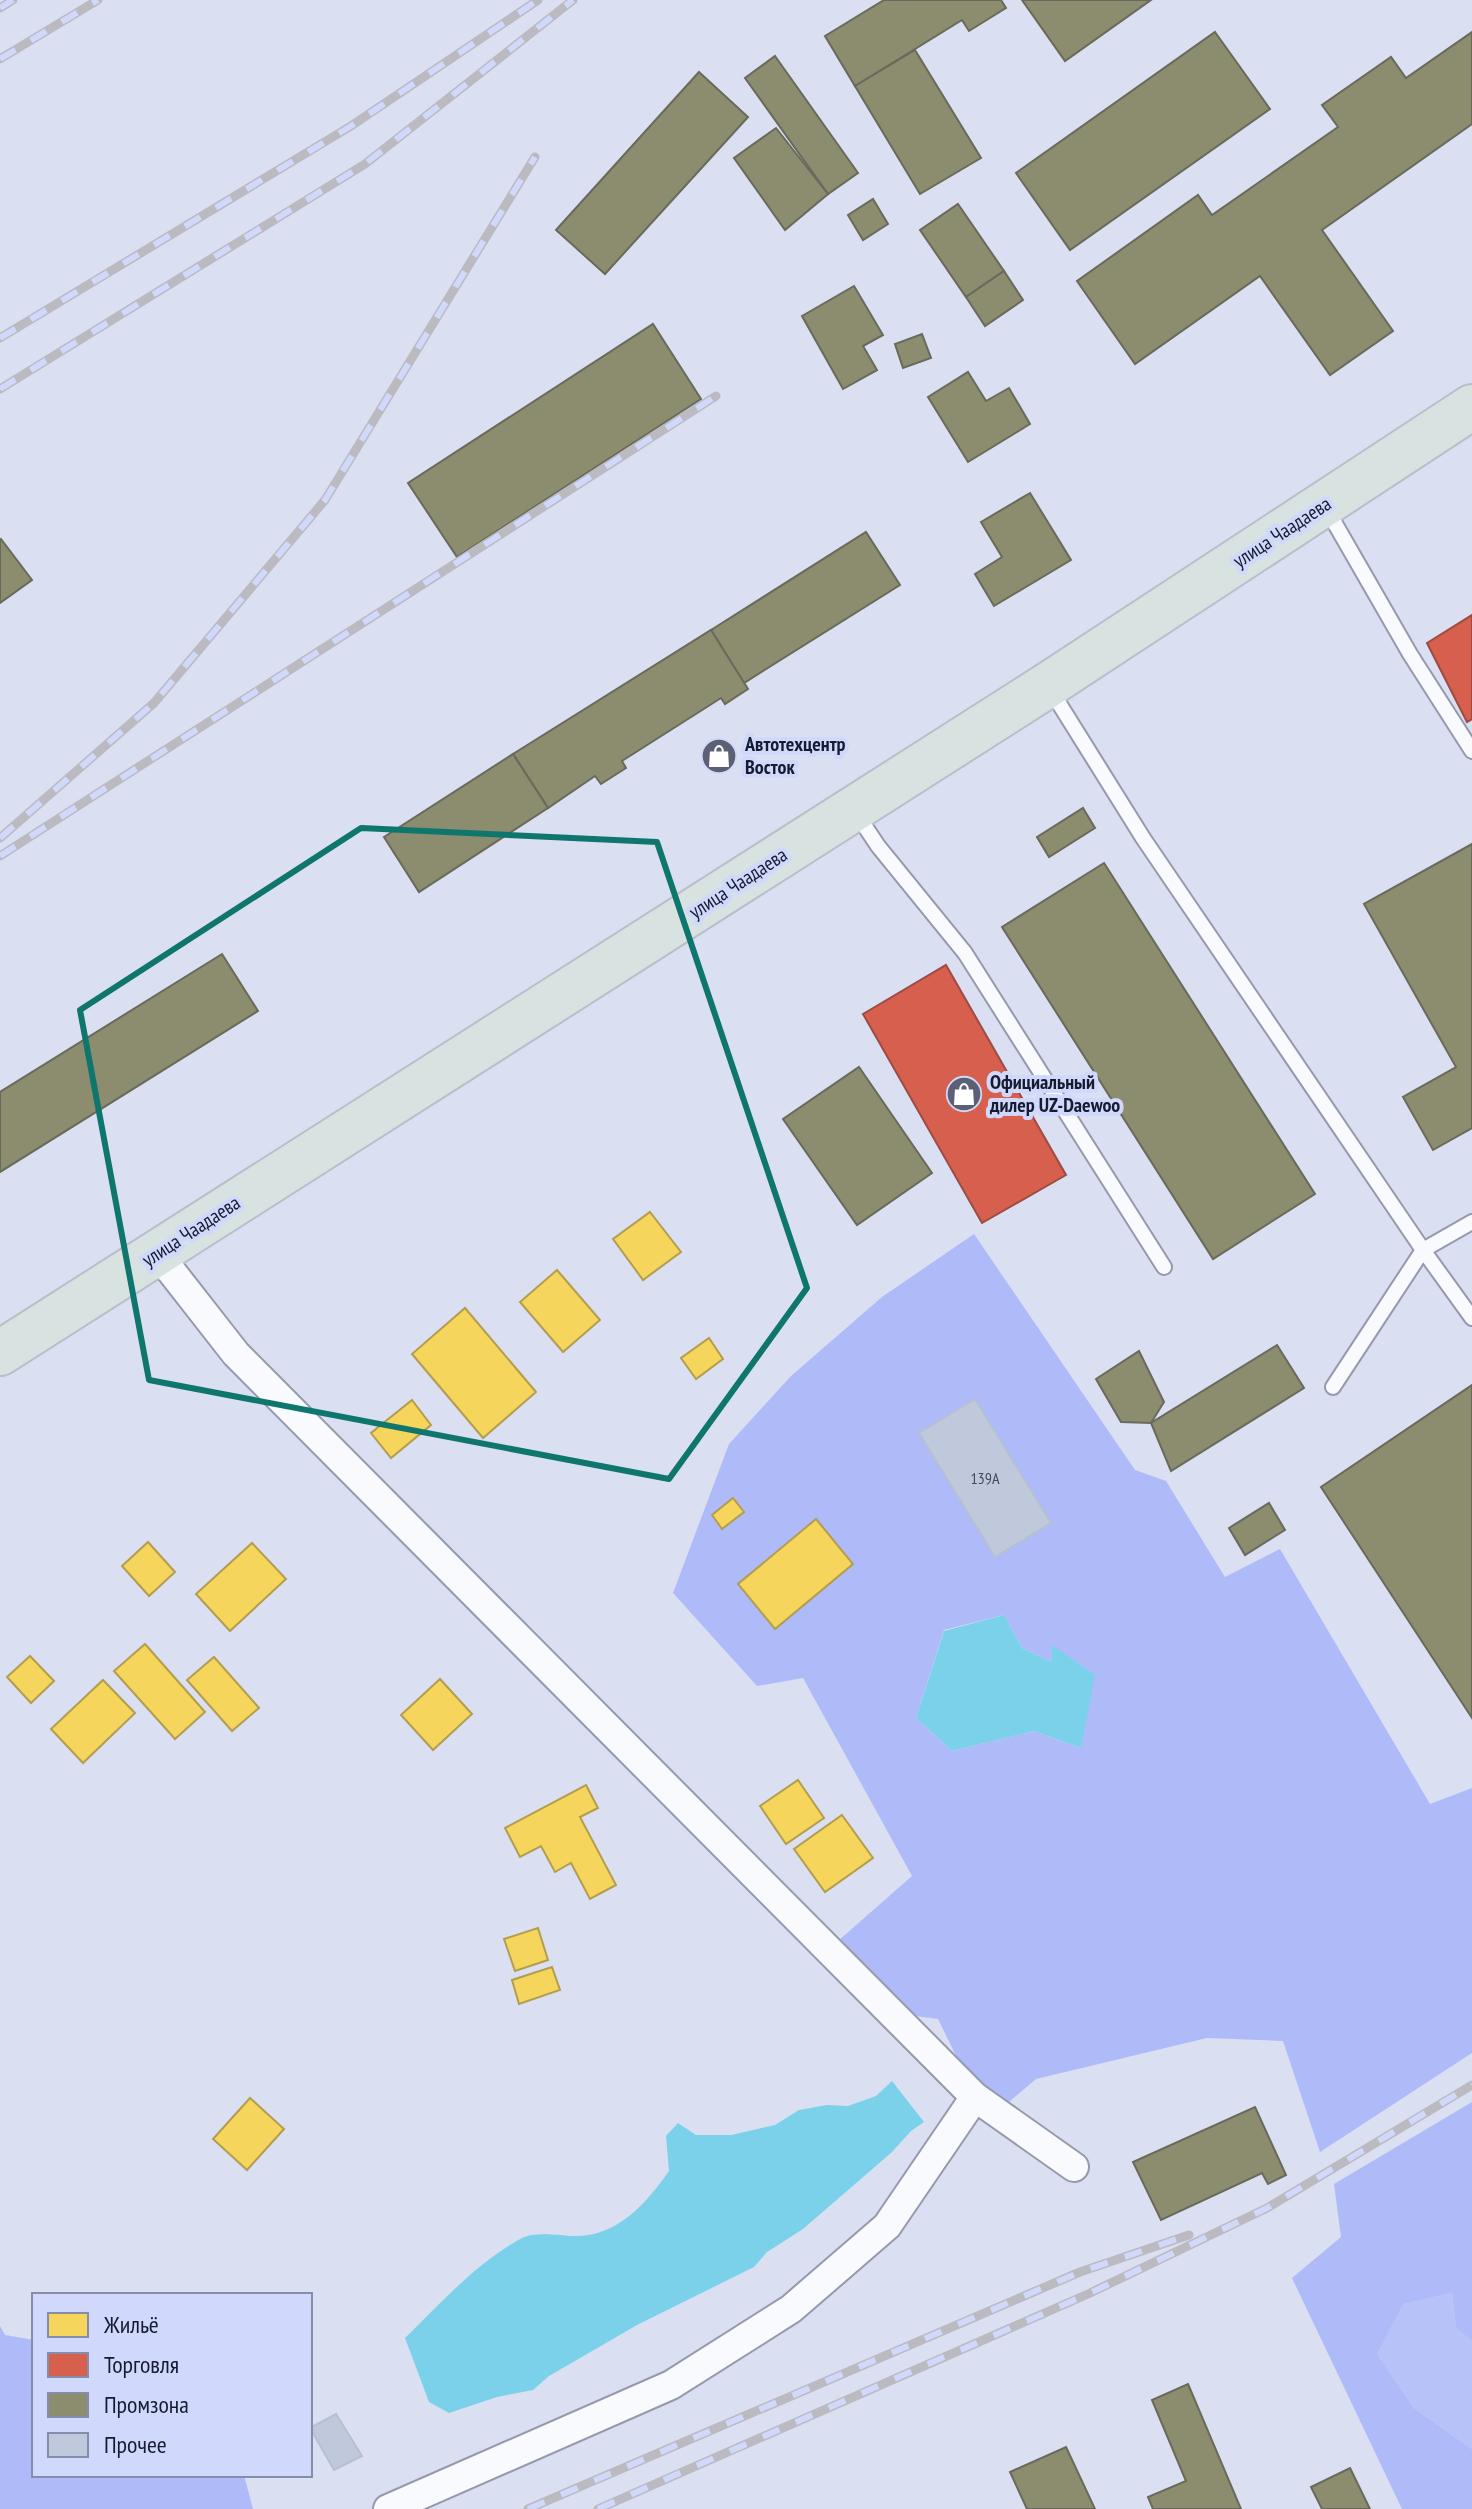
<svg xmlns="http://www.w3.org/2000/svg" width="1472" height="2509" viewBox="0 0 1472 2509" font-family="'PT Sans Narrow',sans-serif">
  <rect width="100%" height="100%" fill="#dadff2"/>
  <!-- green -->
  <polygon fill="#b7c2f8" points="1452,2293 1456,2328 1472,2341 1472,2449 1414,2408 1377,2354 1404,2304"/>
  <!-- forest -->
  <g fill="#afbbf8" fill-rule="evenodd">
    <path d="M974,1234L1135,1470L1166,1481L1225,1577L1280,1549L1430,1804L1472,1788V2053L1320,2152L1283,2041L1207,2038L1036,2079L1004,2106L963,2070L938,2019L908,2015L838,1941L912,1876L803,1678L757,1686L673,1593L729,1444L791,1376L882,1297ZM1004,1615L1022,1648L1051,1662L1053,1646L1081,1748L1034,1731L952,1751L916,1718L944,1630Z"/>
    <polygon points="1472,2102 1472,2341 1456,2328 1452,2293 1404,2304 1377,2354 1414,2408 1472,2449 1472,2509 1402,2509 1292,2278 1341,2237 1334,2184"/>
    <polygon points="0,2326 5,2335 34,2340 34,2475 244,2475 253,2509 0,2509"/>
  </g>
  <!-- water -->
  <g fill="#7cd1ea">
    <polygon points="1004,1615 1022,1648 1051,1662 1052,1645 1095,1675 1081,1748 1034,1731 952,1751 916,1718 944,1631"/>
    <path d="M892,2081L924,2122L911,2131L892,2152L803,2229L767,2252L754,2267L637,2325L549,2376L533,2390L497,2397L449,2413L429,2402L405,2338C441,2303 477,2262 522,2238C534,2232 558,2235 571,2236C616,2238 645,2205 669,2171L666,2136L678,2123L696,2135H731L775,2125L799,2110L827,2105L848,2106L876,2096Z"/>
  </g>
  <!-- homes -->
  <g fill="#f6d55c" stroke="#b39d4f" stroke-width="2">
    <polygon points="650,1212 681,1252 643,1280 613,1239"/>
    <polygon points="557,1270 600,1320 563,1352 520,1302"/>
    <polygon points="465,1308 536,1392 483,1438 412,1354"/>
    <polygon points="709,1338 723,1359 696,1379 681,1358"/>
    <polygon points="412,1400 431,1425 391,1458 371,1433"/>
    <polygon points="733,1498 744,1512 722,1529 712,1515"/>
    <polygon points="816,1519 853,1564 775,1629 738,1584"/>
    <polygon points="148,1542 175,1572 149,1596 122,1566"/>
    <polygon points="252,1543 286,1579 230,1631 196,1594"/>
    <polygon points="145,1644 205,1712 175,1739 114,1671"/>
    <polygon points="30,1656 54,1681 31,1703 7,1677"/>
    <polygon points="214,1657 259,1708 232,1731 187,1680"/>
    <polygon points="440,1679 472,1714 433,1750 401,1715"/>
    <polygon points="103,1680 135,1713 83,1763 51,1729"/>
    <polygon points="798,1780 824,1818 786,1844 760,1806"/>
    <polygon points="586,1785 598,1808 580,1817 616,1885 590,1899 571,1863 555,1872 541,1846 520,1857 505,1828"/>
    <polygon points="842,1815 873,1858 825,1892 794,1849"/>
    <polygon points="538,1928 548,1960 515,1971 504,1939"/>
    <polygon points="552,1967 560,1990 519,2004 512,1980"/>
    <polygon points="250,2098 284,2129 247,2170 213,2139"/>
  </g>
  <!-- shops -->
  <g fill="#d6604d" stroke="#9d4b44" stroke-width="2">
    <polygon points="1472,615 1472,719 1467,722 1427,643"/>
    <polygon points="946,965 1066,1175 982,1223 863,1014"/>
  </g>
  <!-- industry -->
  <g fill="#8c8c6e" stroke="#696a5b" stroke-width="2">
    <polygon points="884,0 1001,0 1006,8 969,31 962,20 855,86 825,36"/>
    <polygon points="1022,0 1151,0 1065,61"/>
    <polygon points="1215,32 1270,109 1070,250 1016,173"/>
    <polygon points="1472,32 1472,124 1322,230 1393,331 1330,375 1260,276 1135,364 1077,281 1198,195 1212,215 1338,127 1322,105 1391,57 1406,78"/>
    <polygon points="915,50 981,158 920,194 855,86"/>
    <polygon points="775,56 858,173 828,194 745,78"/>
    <polygon points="699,72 748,117 605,274 556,230"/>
    <polygon points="776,128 828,194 785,230 734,158"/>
    <polygon points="873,199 888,224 863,240 848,215"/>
    <polygon points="958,204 1004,271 966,297 920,230"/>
    <polygon points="1004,271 1023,300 985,326 966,297"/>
    <polygon points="854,286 883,335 863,346 877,370 843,389 802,316"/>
    <polygon points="653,324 701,399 457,557 408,483"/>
    <polygon points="922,334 931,358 903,368 895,344"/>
    <polygon points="968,372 986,401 1009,388 1030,424 968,462 928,397"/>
    <polygon points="1030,493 1071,560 994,606 975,574 1002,557 981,522"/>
    <polygon points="866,532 900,585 744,683 711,630"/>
    <polygon points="1,539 32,580 0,603 0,540"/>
    <polygon points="711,630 748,689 725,704 721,698 622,761 626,768 601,784 595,776 548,808 513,754"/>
    <polygon points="513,754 548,808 419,892 384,837"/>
    <polygon points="1083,808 1095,828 1049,857 1037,837"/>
    <polygon points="1472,844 1472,1128 1433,1150 1403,1097 1456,1067 1364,904"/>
    <polygon points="1104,863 1315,1194 1213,1259 1002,927"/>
    <polygon points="222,954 258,1011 0,1172 0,1092"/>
    <polygon points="859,1067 932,1173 857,1225 783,1119"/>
    <polygon points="1277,1345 1304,1388 1171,1471 1151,1423"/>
    <polygon points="1139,1351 1164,1402 1151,1423 1121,1422 1096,1379"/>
    <polygon points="1472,1385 1472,1718 1321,1487"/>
    <polygon points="1269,1503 1285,1530 1245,1555 1229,1528"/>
    <polygon points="1255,2107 1286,2175 1268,2184 1262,2173 1161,2220 1133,2162"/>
    <polygon points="1188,2384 1241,2509 1153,2509 1148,2497 1186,2481 1152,2400"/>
    <polygon points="1066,2447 1095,2509 1027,2509 1010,2472"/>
    <polygon points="1350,2468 1370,2509 1322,2509 1311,2487"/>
  </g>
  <!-- building -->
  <g fill="#bfc9db" stroke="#b6c0d2" stroke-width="2">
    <polygon points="975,1399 1051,1523 995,1557 919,1433"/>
    <polygon points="336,2414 362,2456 334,2470 310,2428"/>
  </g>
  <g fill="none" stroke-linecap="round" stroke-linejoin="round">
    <defs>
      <g id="service">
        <polyline points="1326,508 1410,654 1472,751"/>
        <polyline points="1050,689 1143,838 1423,1250 1333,1387"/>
        <polyline points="856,813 878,846 965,953 1164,1267"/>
        <polyline points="1472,1222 1423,1250 1472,1318"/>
      </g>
      <g id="minor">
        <polyline points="157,1253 236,1354 975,2097 1074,2167"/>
        <polyline points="388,2509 671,2385 791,2309 887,2226 975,2097"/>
      </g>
      <polyline id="primary" points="0,1353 1048,685 1472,407"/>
    </defs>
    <!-- service casing -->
    <use href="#service" stroke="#9599ab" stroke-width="18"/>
    <!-- minor casing -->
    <use href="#minor" stroke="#9599ab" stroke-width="32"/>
    <!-- primary casing -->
    <use href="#primary" stroke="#babec9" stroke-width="48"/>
    <!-- service -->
    <use href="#service" stroke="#f9fafd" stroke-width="14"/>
    <!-- minor -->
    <use href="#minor" stroke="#f9fafd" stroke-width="28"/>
    <!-- primary -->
    <use href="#primary" stroke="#d8e3e1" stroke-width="44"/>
    <defs>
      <g id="rail">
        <polyline points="0,8 13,0"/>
        <polyline points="0,59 98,0"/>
        <polyline points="0,338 351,126 538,0"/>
        <polyline points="0,389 365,164 573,0"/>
        <polyline points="0,838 154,703 325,500 535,157"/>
        <polyline points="0,856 716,396"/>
        <polyline points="528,2509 1080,2272 1189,2235"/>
        <polyline points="598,2509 1088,2294 1267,2208 1472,2085"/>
      </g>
    </defs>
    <!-- rail casing -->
    <use href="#rail" stroke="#babac0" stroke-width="9"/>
    <!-- rail -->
    <use href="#rail" stroke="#d0d9fc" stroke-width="6" stroke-dasharray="18" stroke-linecap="butt"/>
  </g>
  <!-- marked area -->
  <path fill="none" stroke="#0f766e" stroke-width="6" stroke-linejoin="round" d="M361,828L657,842L807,1288L669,1479L149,1380L80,1010Z"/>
  <!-- icons -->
  <defs>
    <symbol id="shop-disc" viewBox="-11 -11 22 22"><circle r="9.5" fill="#5b6074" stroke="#d0d9fc"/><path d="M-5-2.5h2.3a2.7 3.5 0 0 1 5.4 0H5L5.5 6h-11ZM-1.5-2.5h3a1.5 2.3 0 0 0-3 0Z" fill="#fff"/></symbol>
  </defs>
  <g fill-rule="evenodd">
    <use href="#shop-disc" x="699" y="736" width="40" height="40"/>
    <use href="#shop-disc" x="944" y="1074" width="40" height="40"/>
  </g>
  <g text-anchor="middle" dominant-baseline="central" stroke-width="8" stroke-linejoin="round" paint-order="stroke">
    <!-- number labels -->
    <g font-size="16" fill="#44495e">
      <text x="985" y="1478">139А</text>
    </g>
    <!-- street labels -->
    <g font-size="20" fill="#171b30" stroke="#d0d9fc">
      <text transform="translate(1282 532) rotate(-33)">улица Чаадаева</text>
      <text transform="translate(738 883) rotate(-33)">улица Чаадаева</text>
      <text transform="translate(191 1231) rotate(-33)">улица Чаадаева</text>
    </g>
    <!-- poi labels -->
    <g font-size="20" font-weight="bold" fill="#171b30" stroke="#d0d9fc" text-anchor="start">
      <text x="745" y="744">Автотехцентр<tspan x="745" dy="23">Восток</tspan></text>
      <text x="990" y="1082">Официальный<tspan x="990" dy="23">дилер UZ-Daewoo</tspan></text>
    </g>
  </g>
  <!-- legend -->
  <rect x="32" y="2293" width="280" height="184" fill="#d0d9fc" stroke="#868daa" stroke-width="2"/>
  <rect x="48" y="2313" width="40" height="24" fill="#f6d55c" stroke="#868daa" stroke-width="2"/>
  <text x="104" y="2333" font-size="24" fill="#171b30">Жильё</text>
  <rect x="48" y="2353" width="40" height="24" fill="#d6604d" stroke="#868daa" stroke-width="2"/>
  <text x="104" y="2373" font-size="24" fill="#171b30">Торговля</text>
  <rect x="48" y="2393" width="40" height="24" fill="#8c8c6e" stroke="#868daa" stroke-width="2"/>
  <text x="104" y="2413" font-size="24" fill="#171b30">Промзона</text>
  <rect x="48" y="2433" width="40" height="24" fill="#bfc9db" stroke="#868daa" stroke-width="2"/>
  <text x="104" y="2453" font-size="24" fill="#171b30">Прочее</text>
</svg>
